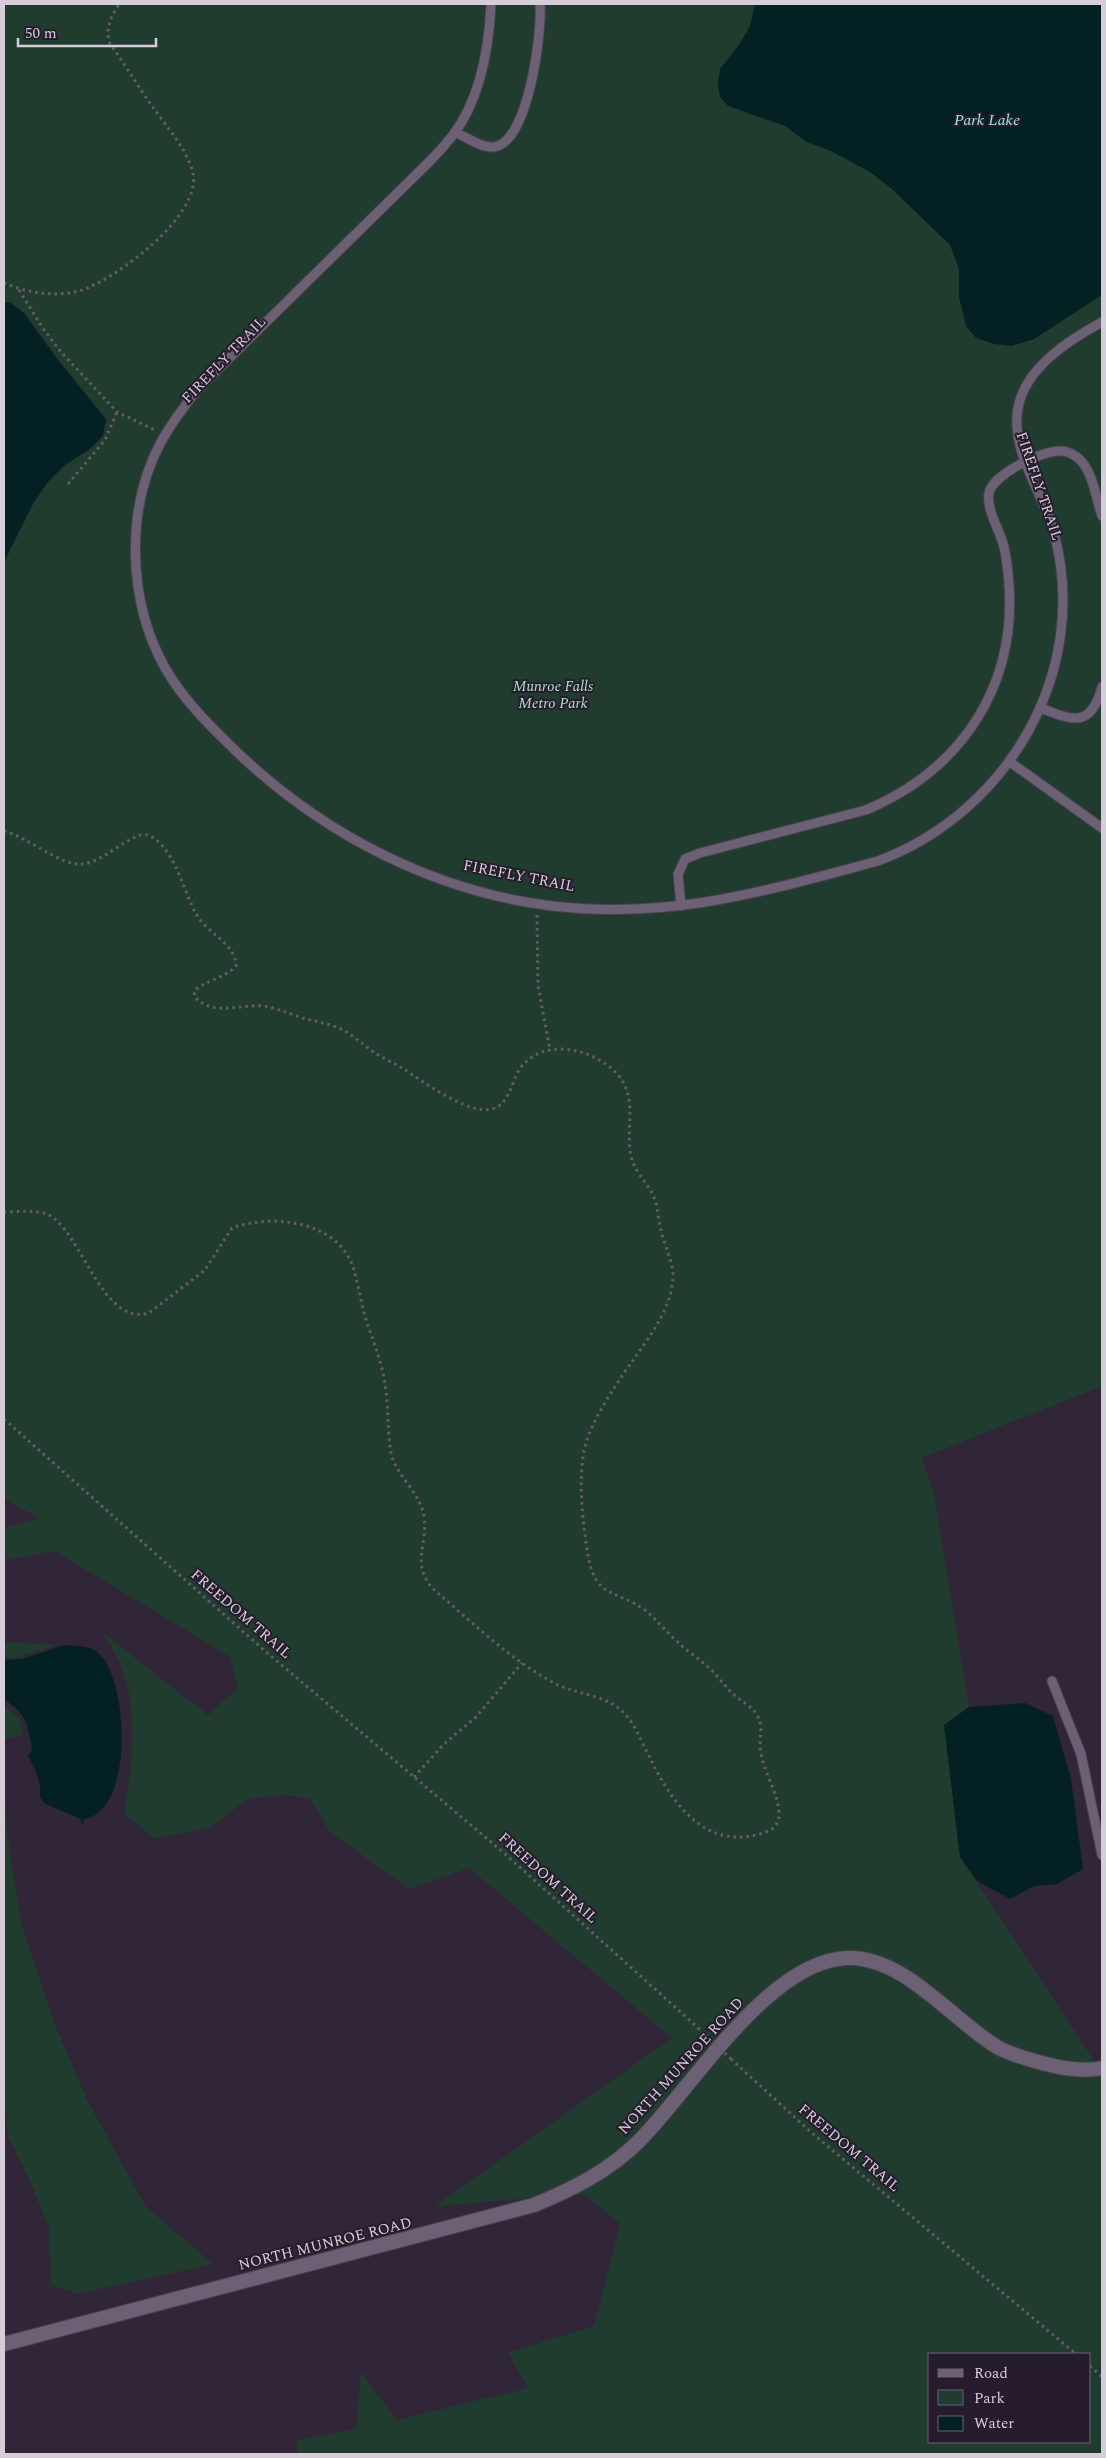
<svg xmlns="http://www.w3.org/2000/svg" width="1106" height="2458" viewBox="0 0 1106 2458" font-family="Spectral,serif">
  <rect width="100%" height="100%" fill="#312637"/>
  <!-- green -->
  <g fill="#203c2f" fill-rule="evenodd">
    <path d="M4,4H1102V1386L922,1458L934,1494L969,1707L944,1725L960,1857L1102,2073V2454H297L298,2440L356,2429L361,2372L397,2420L528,2388L508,2353L594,2326L620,2224L584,2194L435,2206L672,2038L469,1868L409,1889L330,1832L310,1798L282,1795L248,1799L209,1828L154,1838L124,1813C132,1768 139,1713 122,1669C118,1656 109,1644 102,1632L208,1715L238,1688L230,1657L55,1551L4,1560V1528L39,1518L4,1499ZM930,2354H1090V2442H930Z"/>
    <polygon points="4,1642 57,1645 21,1656 4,1659"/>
    <polygon points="4,1706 19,1718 23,1734 4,1740"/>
    <polygon points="4,1755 7,1833 22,1926 55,2025 87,2100 146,2207 213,2264 77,2294 51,2285 49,2228 31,2183 8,2136 4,2099"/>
  </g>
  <!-- water -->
  <g fill="#032122">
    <polygon points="755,4 1102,4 1102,295 1034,339 1012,346 994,344 976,338 966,326 959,297 959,269 950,245 892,189 870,172 833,152 807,142 785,126 728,106 720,97 718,84 720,69 739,45 750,26"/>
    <polygon points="10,302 25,314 58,360 106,419 103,436 90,449 65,465 48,482 34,502 4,562 4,303"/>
    <path d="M64,1645C75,1646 89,1645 97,1652C130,1678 134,1813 84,1819L83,1825L80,1819L44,1803L40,1797V1785L36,1772L28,1756L32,1750C28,1723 27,1715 4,1699V1660L22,1659Z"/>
    <polygon points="1025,1703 1053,1716 1071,1779 1083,1869 1057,1884 1034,1886 1010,1899 977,1881 960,1857 944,1725 969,1707"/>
  </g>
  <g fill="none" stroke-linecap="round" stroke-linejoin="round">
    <defs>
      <g id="service">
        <path d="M491,4C489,48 481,98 453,135C446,144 438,153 430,161L199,388C185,405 172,422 161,442C125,509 128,600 164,666C182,699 212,728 239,754C325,835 433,891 552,906C671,920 765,891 878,861C1009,812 1091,670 1054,533C1043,493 1010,450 1018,408C1025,368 1069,340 1102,322"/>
        <path d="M455,132C466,137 481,148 494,147C529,142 542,32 540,4"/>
        <path d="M1041,708C1073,721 1091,728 1102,687"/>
        <polyline points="1010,762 1102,828"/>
        <path d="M681,906L678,874L685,859L700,853L866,810C965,768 1020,681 1008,573C1007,565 1006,555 1004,547C1000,530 986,510 989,493C992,475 1044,449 1061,451C1067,451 1073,454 1078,458C1093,470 1096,499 1102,516"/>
        <polyline points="1052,1681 1081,1754 1102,1855"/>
      </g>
      <path id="minor" d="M4,2344L534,2205C573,2189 609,2171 639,2141C692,2088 768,1961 847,1958C904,1956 951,2019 997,2047C1011,2055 1031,2060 1046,2064C1065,2069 1083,2072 1102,2068"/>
    </defs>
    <!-- service casing -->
    <use href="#service" stroke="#49414f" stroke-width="11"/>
    <!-- minor casing -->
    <use href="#minor" stroke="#49414f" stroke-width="16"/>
    <!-- path -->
    <g stroke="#655c6b" stroke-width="3" stroke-dasharray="2.5 4" stroke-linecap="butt">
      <path d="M4,283C28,293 57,298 82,290C117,278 201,216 193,174C188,149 166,127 152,106C137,85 124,63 109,42C106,26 111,17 119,4"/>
      <polyline points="19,290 42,327 61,352 117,412 155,430"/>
      <polyline points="68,484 105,440 117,412"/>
      <path d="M4,831C28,837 62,867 83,864C104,862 133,831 147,835C173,843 184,892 196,914C208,934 236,944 236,966C225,978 207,980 195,990L194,996C212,1017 239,1004 263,1006C278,1008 292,1015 306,1019C318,1022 330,1024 341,1029C352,1034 361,1043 371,1050C380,1057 392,1062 402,1068C423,1081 467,1115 492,1109C511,1104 511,1079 522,1066C547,1036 597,1050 619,1076C638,1101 625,1129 631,1156C634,1171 646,1181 653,1195C658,1206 658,1219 661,1230C664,1245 672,1259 673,1274C673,1308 649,1337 631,1363C615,1386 589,1424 584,1451C578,1482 583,1529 589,1560C597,1600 620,1590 646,1611C658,1621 667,1633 679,1643C687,1651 698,1658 707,1666C716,1674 723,1684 732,1693C740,1701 753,1706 758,1717C764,1729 758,1740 761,1753C764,1773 778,1792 779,1813C780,1828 768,1832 756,1835C701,1848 670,1799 649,1756C641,1741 634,1721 621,1710C602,1694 575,1694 554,1683C509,1659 471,1621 432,1588C411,1562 428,1546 424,1516C420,1492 396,1476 391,1453C387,1430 389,1407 385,1385C382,1361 372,1339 365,1316C360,1299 358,1281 352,1264C334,1220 271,1214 232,1228L205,1270L149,1313C102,1327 83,1234 49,1215C36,1209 18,1212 4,1212"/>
      <polyline points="537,915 538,986 550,1050"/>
      <polyline points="4,1419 265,1651 504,1853 706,2035"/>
      <polyline points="414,1777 444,1744 476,1717 522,1663"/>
      <polyline points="731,2059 813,2134 1076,2354"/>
      <polyline points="1090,2366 1102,2377"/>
    </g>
    <!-- service -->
    <use href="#service" stroke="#6c6074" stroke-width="9"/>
    <!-- minor -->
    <use href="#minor" stroke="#6c6074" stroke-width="14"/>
    <!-- path-bridge -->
    <polyline stroke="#655c6b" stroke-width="3" stroke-dasharray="2.5 4" stroke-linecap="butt" points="706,2035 731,2059"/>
  </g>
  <g text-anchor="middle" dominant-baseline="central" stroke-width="4" stroke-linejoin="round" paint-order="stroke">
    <!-- street labels -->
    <g font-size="15" fill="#d5ced9" stroke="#271c2d">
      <text transform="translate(224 360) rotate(-46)">FIREFLY TRAIL</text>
      <text transform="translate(1039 486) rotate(71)">FIREFLY TRAIL</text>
      <text transform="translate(519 876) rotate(11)">FIREFLY TRAIL</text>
      <text transform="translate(241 1614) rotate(41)">FREEDOM TRAIL</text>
      <text transform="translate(548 1878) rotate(42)">FREEDOM TRAIL</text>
      <text transform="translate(681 2066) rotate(-48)">NORTH MUNROE ROAD</text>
      <text transform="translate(849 2148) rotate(40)">FREEDOM TRAIL</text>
      <text transform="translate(325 2244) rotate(-14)">NORTH MUNROE ROAD</text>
    </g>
    <!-- park labels -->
    <g font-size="15" font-style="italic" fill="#a7e3c4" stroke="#271c2d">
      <text x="553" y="686">Munroe Falls<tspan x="553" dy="17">Metro Park</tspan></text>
    </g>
    <!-- water labels -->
    <g font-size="16" font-style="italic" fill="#99e5e6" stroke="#271c2d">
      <text x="987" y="120">Park Lake</text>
    </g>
  </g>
  <!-- border -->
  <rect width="1106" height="2458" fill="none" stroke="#d5ced9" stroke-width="10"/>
  <!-- legend -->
  <rect x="928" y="2353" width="162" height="90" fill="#271c2d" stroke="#6d6372"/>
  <rect x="938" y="2369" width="25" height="8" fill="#6c6074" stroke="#6d6372"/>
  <text x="974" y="2378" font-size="15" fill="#d5ced9">Road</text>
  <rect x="938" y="2390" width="25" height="15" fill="#203c2f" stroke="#6d6372"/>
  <text x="974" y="2403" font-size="15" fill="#d5ced9">Park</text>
  <rect x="938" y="2416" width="25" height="15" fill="#032122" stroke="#6d6372"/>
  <text x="974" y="2428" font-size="15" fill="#d5ced9">Water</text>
  <!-- scale -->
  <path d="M18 38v8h138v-8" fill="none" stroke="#d5ced9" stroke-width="2.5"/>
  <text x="25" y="38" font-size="15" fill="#d5ced9" stroke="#271c2d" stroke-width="4" paint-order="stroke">50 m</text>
</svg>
